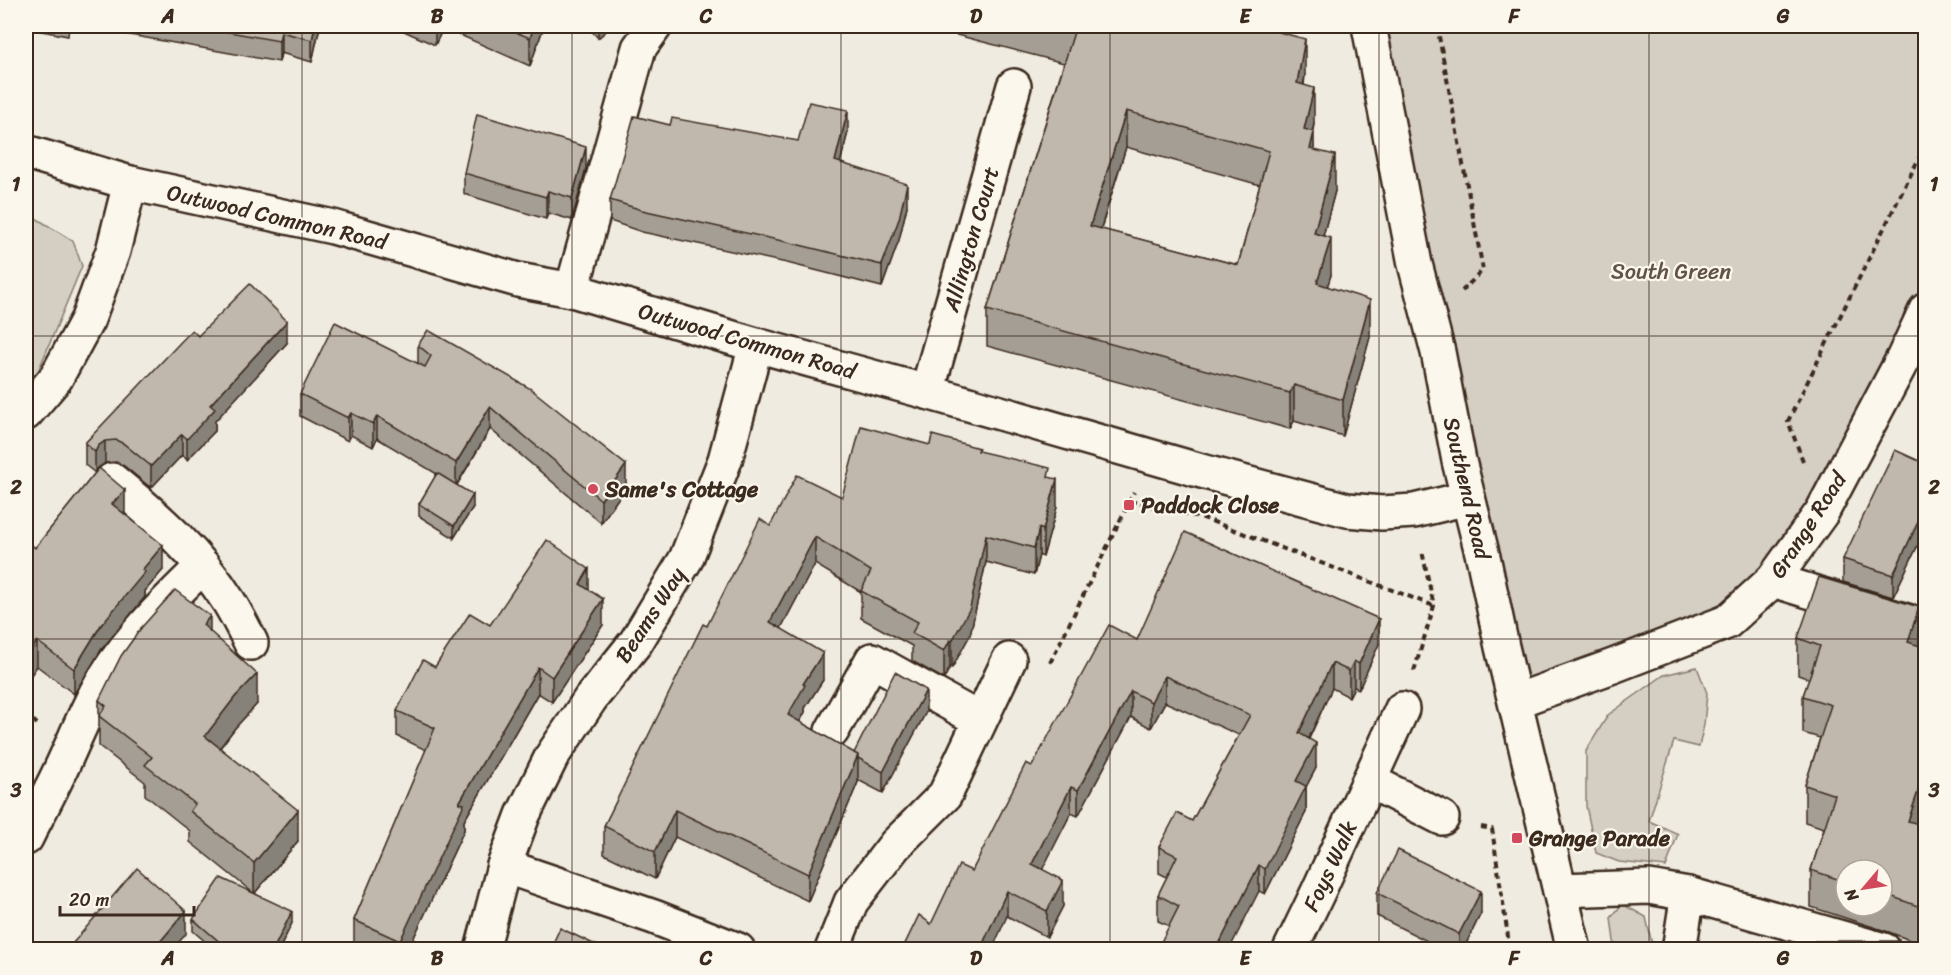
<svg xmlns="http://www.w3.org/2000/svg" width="1951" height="975" viewBox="0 0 1951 975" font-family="Sriracha,sans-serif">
  <rect width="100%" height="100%" fill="#f0ebe0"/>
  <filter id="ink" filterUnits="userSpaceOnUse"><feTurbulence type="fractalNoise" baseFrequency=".0167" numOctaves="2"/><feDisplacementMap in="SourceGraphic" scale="12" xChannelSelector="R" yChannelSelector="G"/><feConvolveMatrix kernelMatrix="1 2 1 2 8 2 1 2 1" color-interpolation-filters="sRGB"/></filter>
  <g filter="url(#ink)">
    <!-- green -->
    <g fill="#d5cec3" stroke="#887c70" stroke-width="1.5">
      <polygon points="1369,26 1925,26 1925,310 1840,480 1727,622 1516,701"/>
      <polygon points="26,212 73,241 82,266 34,381 26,390"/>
      <polygon points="1697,667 1707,693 1704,725 1699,747 1674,741 1649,821 1678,834 1666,867 1619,862 1596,853 1586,806 1586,751 1608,715 1664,675"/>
      <polygon points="1622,904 1646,917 1653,949 1615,949 1611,918"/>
    </g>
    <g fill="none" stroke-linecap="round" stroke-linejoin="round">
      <defs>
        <g id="minor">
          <polyline points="26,152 130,183 333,227 518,280 572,290 756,345 927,392 1205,472 1347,510 1382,513 1414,511 1468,498"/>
          <polyline points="572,290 639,48 655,26"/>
          <polyline points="927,392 1014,86"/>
          <polyline points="26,413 56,378 88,319 113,251 130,183"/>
          <path d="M112,480C156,516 199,554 229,602C237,615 244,629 251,643"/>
          <polyline points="1773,580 1926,627"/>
          <polyline points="1516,701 1613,666 1727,622 1773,580 1822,512 1903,359 1926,310"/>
          <polyline points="832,731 872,660 980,720"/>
          <polyline points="1370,781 1442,818"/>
          <path d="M26,838C39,812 53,787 65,760C78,732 89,703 105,677C132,635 167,601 203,566"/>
          <polyline points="504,866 654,917 738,950"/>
          <polyline points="1560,890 1649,887 1688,894 1679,950"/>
          <polyline points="1688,894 1884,950"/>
          <polyline points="482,950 504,866 523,815 552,756 591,698 636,642 686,559 725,460 756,345"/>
          <polyline points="832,950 851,902 895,845 945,795 1009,660"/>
          <polyline points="1290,950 1318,892 1402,709"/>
        </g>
        <polyline id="major" points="1369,26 1415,264 1438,352 1459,461 1484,561 1502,647 1574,950"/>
      </defs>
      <!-- minor casing -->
      <use href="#minor" stroke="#3b2a1e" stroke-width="38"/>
      <!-- major casing -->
      <use href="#major" stroke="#3b2a1e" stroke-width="38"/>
      <!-- path -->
      <g stroke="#3b2a1e" stroke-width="4" stroke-dasharray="6 4.5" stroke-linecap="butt">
        <polyline points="1437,26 1483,270 1462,291"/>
        <polyline points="1803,461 1788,421 1926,144"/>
        <polyline points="1130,501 1203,518 1434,606"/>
        <polyline points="1050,663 1134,492"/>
        <polyline points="1414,671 1434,606 1422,551"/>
        <polyline points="26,713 37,724"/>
        <polyline points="1481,827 1492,829 1510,950"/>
      </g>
      <!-- minor -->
      <use href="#minor" stroke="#fbf7ec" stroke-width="33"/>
      <!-- major -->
      <use href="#major" stroke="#fbf7ec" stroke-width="33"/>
    </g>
    <!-- wall -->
    <g fill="#a59e95" stroke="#3b2a1e" stroke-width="1.5" fill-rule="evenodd">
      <polygon points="26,26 69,26 68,36 26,28"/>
      <polygon points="80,26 320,26 312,62 281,53 279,62"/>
      <polygon points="393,26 444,26 435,45"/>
      <polygon points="460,26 544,26 530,66 460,35"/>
      <polygon points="587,26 612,26 598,38"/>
      <path d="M922,26H1257L1305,75L1304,85L1314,124L1313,131L1314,150L1335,191L1323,236L1331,275L1327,286L1370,337L1343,436L1294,421L1290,429L987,346V310L1064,63ZM1126,147L1260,185L1238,265L1101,229Z"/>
      <polygon points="670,125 798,141 848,132 840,163 907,206 899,240 882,287 787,263 642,232 610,221 610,200"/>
      <polygon points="586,168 572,220 548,213 546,219 464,194 464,173"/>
      <polygon points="198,336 287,343 215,421 215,431 187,460 182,455 151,488 124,466 116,462 105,463 98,468 95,473 163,570 145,591 145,597 101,650 74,694 37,666 26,682 26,540 35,548 95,473 85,465 85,443"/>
      <polygon points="418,345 626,487 601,523 490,429 457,485 473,507 454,538 419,516 419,504 437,474 377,438 373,447 351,435 348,441 300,416 300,394 418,364"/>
      <polygon points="1926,434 1926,528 1893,597 1843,582 1843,559 1920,462 1920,445"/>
      <polygon points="930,445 979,452 1050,478 1057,507 1043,557 1039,555 1034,575 986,562 970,635 952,668 950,667 944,679 912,661 912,646 861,618 861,592 815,564 781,628 823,680 805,708 805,712 800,722 854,753 926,712 883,793 858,780 858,782 808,901 675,837 655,879 604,854 604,826 707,626 770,526 842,497"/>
      <polygon points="589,590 603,625 552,702 538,693 464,821 464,830 408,950 362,950 354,946 354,920 426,750 397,736 397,711 435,667 490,625"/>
      <polygon points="210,631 257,704 235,728 220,748 298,841 255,893 292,923 279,950 215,950 193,931 193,919 252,892 190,842 190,831 145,795 145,782 99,746 99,700"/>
      <path d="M1798,638L1919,644V824L1926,826V939H1923V945L1921,944V950L1912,941L1889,932L1811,907V870L1824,828L1805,822V785L1820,738L1803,733V696L1809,679L1798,675ZM1846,870H1882V906H1846Z"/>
      <polygon points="1137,640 1379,644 1359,689 1354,687 1349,697 1332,688 1309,739 1316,768 1306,787 1306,812 1265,894 1259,891 1169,926 1158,921 1158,895 1167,877 1159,873 1159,847 1192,821 1239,735 1165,702 1151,728 1131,717 1078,816 1071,813 1042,869 1063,906 1047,937 1007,916 931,924 972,871 1032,766"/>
      <polygon points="1377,893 1481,913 1463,950 1445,950 1377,916"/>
    </g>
    <!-- shaded-wall -->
    <g fill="#868179" stroke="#3b2a1e" stroke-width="1.5">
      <polygon points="315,26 320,26 312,62 312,40"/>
      <polygon points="435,26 444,26 435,45"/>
      <polygon points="534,26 544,26 530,66 530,38"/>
      <polygon points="598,26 612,26 598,38"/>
      <polygon points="281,32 281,53 279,62 279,41"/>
      <polygon points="1305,39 1305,75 1297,120 1297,83"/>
      <polygon points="1314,88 1314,124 1304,165 1304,129"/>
      <polygon points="848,110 848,132 835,183 835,161"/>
      <polygon points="1126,111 1126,147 1090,263 1090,226"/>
      <polygon points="1314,132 1314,168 1310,149"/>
      <polygon points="586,147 586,168 572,220 572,198"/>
      <polygon points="1335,155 1335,191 1314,270 1314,233"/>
      <polygon points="907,184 907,206 899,240 882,287 882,265"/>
      <polygon points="548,191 548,213 546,219 546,197"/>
      <polygon points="1331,238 1331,275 1317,320 1317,283"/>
      <polygon points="1370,300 1370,337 1343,436 1343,400"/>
      <polygon points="287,321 287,343 215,421 215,431 187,460 187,439 210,405"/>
      <polygon points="1294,385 1294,421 1290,429 1290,393"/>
      <polygon points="490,407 490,429 456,486 456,463"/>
      <polygon points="351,413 351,435 348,441 348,418"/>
      <polygon points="377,416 377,438 373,447 373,424"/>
      <polygon points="182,434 182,455 151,488 151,466"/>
      <polygon points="105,441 105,463 98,468 95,473 95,452 98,446"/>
      <polygon points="626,465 626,487 601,523 601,500"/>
      <polygon points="1057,479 1057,507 1043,557 1043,530"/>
      <polygon points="125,490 125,515 112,504"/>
      <polygon points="473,495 473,507 454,538 454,526"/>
      <polygon points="1926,505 1926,528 1893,597 1893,575"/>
      <polygon points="1039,528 1039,555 1034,575 1034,548"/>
      <polygon points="986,535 986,562 970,635 952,668 952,641"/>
      <polygon points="815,537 815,564 770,649 770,622"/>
      <polygon points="163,545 163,570 145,591 145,597 101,650 74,694 74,669 101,625 142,570"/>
      <polygon points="589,569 589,595 580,584"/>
      <polygon points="603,599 603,625 552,702 552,677"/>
      <polygon points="1919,607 1919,644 1908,679 1908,642"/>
      <polygon points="210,616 210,647 203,625"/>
      <polygon points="1379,619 1379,644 1359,689 1359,664"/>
      <polygon points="950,640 950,667 944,679 944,651"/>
      <polygon points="37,641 37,666 26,682 26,657"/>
      <polygon points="823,653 823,680 805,708 805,712 788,742 788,715 803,684"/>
      <polygon points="1354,661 1354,687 1349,697 1349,671"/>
      <polygon points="1332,663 1332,688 1299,759 1299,733"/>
      <polygon points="538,667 538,693 464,821 464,830 408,950 400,950 400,941 459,803"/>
      <polygon points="257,674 257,704 235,728 205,767 205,736 235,697"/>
      <polygon points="1165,676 1165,702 1151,728 1151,702"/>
      <polygon points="926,690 926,712 883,793 883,772"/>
      <polygon points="1131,691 1131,717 1078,816 1078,790"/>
      <polygon points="1316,743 1316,768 1306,787 1306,812 1265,894 1265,869 1296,781"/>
      <polygon points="858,755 858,782 808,901 808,874"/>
      <polygon points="1926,768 1926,805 1908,858 1908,821"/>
      <polygon points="1071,787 1071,813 1032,890 1032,864"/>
      <polygon points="298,810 298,841 254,894 254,863"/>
      <polygon points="675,810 675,837 655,879 655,852"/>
      <polygon points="1259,865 1259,891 1229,950 1216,950"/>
      <polygon points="1063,880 1063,906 1047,937 1047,911"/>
      <polygon points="1007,891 1007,916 992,950 980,950"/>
      <polygon points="1481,891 1481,913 1463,950 1459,950 1459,934"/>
      <polygon points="186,911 186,934 172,950 153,950"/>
      <polygon points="292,911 292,923 279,950 273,950"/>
    </g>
    <!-- building -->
    <g fill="#c0b8ad" stroke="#3b2a1e" stroke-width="1.5" fill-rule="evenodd">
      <polygon points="196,26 315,26 312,40 281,32 279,41"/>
      <polygon points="501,26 534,26 530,38"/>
      <path d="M1062,26H1257L1305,39L1297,83L1314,88L1304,129L1314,132L1310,149L1335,155L1314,233L1331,238L1317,283L1370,300L1343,400L1294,385L1290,393L987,310L1075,29ZM1126,111L1269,151L1238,265L1090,226Z"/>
      <polygon points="809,102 848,110 835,161 907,184 899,219 882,265 787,242 642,210 610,200 634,116 670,125 672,118 798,141"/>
      <polygon points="477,114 586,147 572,198 548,191 546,197 464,173"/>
      <polygon points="250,284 287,321 210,405 215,409 187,439 182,434 151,466 124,444 116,440 105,441 98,446 95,452 85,443 192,330 198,336"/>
      <polygon points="335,322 425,367 431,356 418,345 428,330 531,389 626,465 601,500 490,407 456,463 377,416 373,424 351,413 348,418 300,394"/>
      <polygon points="861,426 930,445 932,435 979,448 978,451 1050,468 1048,477 1057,479 1043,530 1039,528 1034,548 986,535 970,608 952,641 950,640 944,651 912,633 918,622 861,591 871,571 815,537 770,622 823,653 803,684 805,685 788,715 858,755 808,874 675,810 655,852 604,826 703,624 707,626 760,519 770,526 797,475 842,497"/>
      <polygon points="1926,434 1926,447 1920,445"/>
      <polygon points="1895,450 1926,464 1926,505 1893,575 1843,559"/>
      <polygon points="99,468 125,490 112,504 163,545 142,570 145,572 101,625 74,669 37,641 26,657 26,540 35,548"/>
      <polygon points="437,473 473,495 454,526 419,504"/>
      <polygon points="1185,532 1379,619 1359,664 1354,661 1349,671 1332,663 1299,733 1316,743 1296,781 1306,786 1265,869 1259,865 1216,950 1157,950 1179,906 1158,895 1177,856 1159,847 1177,813 1192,821 1250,715 1165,676 1151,702 1131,691 1078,790 1071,787 1032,864 1063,880 1047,911 1007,891 980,950 902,950 919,915 931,924 959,865 972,871 1026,763 1032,766 1109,625 1137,640"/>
      <polygon points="547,540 589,569 580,584 603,599 552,677 538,667 459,803 464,804 400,941 354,920 435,728 397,711 423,660 435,667 470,613 490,625"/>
      <polygon points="1819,577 1919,607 1908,642 1926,648 1926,768 1908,821 1926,826 1926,902 1923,902 1923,908 1882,893 1882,870 1846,870 1846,882 1811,870 1835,795 1805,785 1831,705 1803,696 1820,646 1798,638"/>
      <polygon points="175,590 210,616 203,625 257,674 235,697 205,736 298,810 254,863 190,811 195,804 145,765 152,757 99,716 106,706 99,700 121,656 141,628"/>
      <polygon points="895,672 926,690 883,772 858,758 858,755 854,753"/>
      <polygon points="1398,850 1481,891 1459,934 1377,893"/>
      <polygon points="137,868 186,911 153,950 67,950"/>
      <polygon points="221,878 292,911 273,950 229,950 193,919"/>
      <polygon points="560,928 606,950 550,950"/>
      <polygon points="1815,941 1921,941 1920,950 1814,950"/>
    </g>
  </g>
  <!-- grid -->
  <path fill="none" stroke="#3b2a1e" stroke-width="1.5" stroke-opacity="0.55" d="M302,26V950M572,26V950M841,26V950M1110,26V950M1379,26V950M1649,26V950M26,336H1926M26,639H1926"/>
  <!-- markers -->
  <g fill="#d1495b" stroke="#fbf7ec" stroke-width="2">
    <circle cx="593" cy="489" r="6"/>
    <rect x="1123" y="499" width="12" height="12" rx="3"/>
    <rect x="1511" y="832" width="12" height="12" rx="3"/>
  </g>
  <g text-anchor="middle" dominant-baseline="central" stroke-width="4.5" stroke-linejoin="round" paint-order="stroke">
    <!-- street labels -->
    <g font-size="22" fill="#3b2a1e" stroke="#fbf7ec">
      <text transform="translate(277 217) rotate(13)">Outwood Common Road</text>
      <text transform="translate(971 239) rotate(-74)">Allington Court</text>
      <text transform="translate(747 341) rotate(16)">Outwood Common Road</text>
      <text transform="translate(1467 488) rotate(77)">Southend Road</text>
      <text transform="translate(1808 525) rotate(-57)">Grange Road</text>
      <text transform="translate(650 615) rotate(-57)">Beams Way</text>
      <text transform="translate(1330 866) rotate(-65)">Foys Walk</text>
    </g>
    <!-- park labels -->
    <g font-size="22" fill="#625347" stroke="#fbf7ec">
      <text x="1671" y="271">South Green</text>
    </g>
    <!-- poi labels -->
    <g font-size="22" font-weight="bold" fill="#3b2a1e" stroke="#fbf7ec" text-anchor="start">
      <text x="605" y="489">Same's Cottage</text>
      <text x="1141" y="505">Paddock Close</text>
      <text x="1529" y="838">Grange Parade</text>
    </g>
  </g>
  <!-- margin -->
  <rect width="1951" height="975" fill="none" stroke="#fbf7ec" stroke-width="66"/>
  <!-- north arrow -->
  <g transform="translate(1864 888) rotate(241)"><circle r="28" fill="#fbf7ec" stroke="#aea59a" stroke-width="1.5"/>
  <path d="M0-4.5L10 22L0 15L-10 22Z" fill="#d1495b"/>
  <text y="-9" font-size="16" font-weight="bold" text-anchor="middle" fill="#3b2a1e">N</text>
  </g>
  <!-- scale -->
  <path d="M60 906v9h134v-9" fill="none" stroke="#3b2a1e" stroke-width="3"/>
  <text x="69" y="906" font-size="18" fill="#3b2a1e" stroke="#fbf7ec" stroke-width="4.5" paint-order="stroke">20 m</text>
  <rect x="33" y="33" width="1885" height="909" fill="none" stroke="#3b2a1e" stroke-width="2"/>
  <g font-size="20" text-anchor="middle" font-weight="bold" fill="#3b2a1e">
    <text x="168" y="23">A</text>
    <text x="437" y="23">B</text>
    <text x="706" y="23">C</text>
    <text x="976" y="23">D</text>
    <text x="1245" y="23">E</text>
    <text x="1514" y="23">F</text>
    <text x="1783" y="23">G</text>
    <text x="16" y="191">1</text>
    <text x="1934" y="191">1</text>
    <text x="16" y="494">2</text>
    <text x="1934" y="494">2</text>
    <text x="16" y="797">3</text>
    <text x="1934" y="797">3</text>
    <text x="168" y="965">A</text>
    <text x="437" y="965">B</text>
    <text x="706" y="965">C</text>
    <text x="976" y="965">D</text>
    <text x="1245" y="965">E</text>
    <text x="1514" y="965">F</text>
    <text x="1783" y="965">G</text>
  </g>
</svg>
